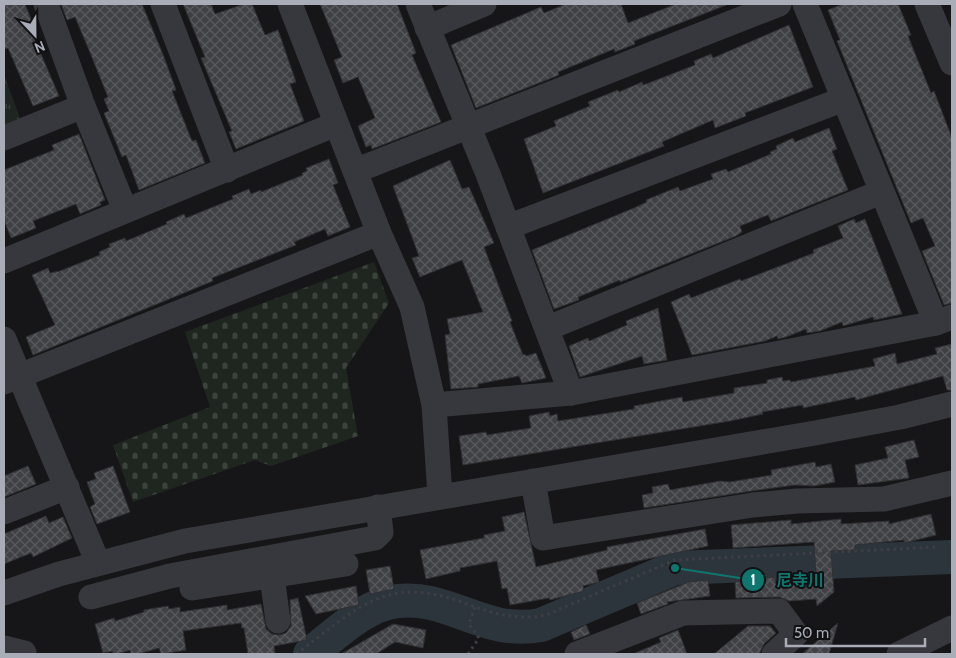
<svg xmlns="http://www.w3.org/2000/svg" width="956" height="658" viewBox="0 0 956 658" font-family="Cabin,'Noto Sans JP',sans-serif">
  <defs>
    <pattern id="cemetery-stones" width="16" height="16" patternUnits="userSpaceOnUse" patternTransform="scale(1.25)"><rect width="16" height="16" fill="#1e261f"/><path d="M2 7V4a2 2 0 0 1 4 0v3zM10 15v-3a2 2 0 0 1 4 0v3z" fill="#3c433d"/></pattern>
    <pattern id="park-tufts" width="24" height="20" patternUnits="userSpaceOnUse" patternTransform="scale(1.25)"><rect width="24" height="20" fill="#1e261f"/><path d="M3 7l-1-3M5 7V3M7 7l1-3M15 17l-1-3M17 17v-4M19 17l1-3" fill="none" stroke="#3c433d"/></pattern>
    <pattern id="building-cross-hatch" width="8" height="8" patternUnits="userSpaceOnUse" patternTransform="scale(1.25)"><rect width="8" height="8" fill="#404145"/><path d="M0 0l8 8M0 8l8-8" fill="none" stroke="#595a5e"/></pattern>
  </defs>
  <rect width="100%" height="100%" fill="#161618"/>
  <!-- cemetery -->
  <polygon fill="url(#cemetery-stones)" points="374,262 389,303 346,368 358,436 271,466 255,460 133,502 113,445 210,407 185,332"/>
  <!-- park -->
  <polygon fill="url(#park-tufts)" points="4,75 20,118 4,125"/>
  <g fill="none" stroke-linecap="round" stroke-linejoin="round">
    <!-- river -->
    <path stroke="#2c353c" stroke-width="34" d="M310,654C335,635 365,604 398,601C449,595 484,636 541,625L675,568L952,557"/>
  </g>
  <!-- building -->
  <g fill="url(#building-cross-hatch)" stroke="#303034">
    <polygon points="4,4 25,4 36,32 32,33 59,96 33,106 8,48 4,49"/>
    <polygon points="61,4 142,4 164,57 176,90 172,91 192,141 196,140 205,163 139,190 126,155 122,157 104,113 109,111 104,99 108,97 89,50 75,17 67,20"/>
    <polygon points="183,4 211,4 215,14 244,4 252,4 265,35 278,30 296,82 290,84 304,121 236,149 229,132 232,131 201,58 205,57"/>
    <polygon points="320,4 397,4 416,53 412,55 441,122 372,149 371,145 366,147 358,126 375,118 358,77 343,83 334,60 342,57"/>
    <polygon points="566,4 621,4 628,23 676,4 729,4 634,41 635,44 615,52 614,49 558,72 559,75 476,108 451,45 541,7 544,13"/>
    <polygon points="843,4 898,4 911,35 908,36 931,93 934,91 952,138 952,303 944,305 922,251 935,246 923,218 911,223 837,41 840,40 828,10"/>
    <polygon points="789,25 813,87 745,113 746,116 715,128 713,120 662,142 664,146 543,193 524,139 556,126 554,121 590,106 588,102 618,90 619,92 642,82 643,85 654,81 695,65 694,61 711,54 713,58"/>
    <polygon points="829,128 837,149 832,151 848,190 771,221 768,215 740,226 742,232 736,236 620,282 620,280 578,297 579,300 554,309 532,250 634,208 647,202 646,200 678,187 680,191 713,179 711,174 726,169 728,172 771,154 770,152 777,149 776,146 793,138 795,142"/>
    <polygon points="79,134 105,200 100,202 101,205 80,214 76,204 33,221 36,228 11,238 4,220 4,170 54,150 52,145"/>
    <polygon points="329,159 338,183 333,185 350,227 328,236 325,229 294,242 296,245 212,278 213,281 33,355 26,337 55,325 32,275 48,268 50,273 60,271 100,255 99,252 110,247 109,244 125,238 126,241 167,224 166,222 184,214 186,218 233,199 232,196 249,189 251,194 261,190 261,192 303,175 302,173 307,171 306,168"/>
    <polygon points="450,160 462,189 469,187 494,243 484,247 512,321 510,322 523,355 525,354 526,356 536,353 546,378 522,383 519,376 478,384 478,387 451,389 445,335 450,334 447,319 483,312 462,260 420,277 412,258 419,256 393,186"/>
    <polygon points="854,219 856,223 865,219 902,314 874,320 873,317 843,326 842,322 820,331 807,333 806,329 786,337 778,339 777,336 765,341 692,355 671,302 689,294 691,298 740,279 741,281 814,253 813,250 843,238 838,226"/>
    <polygon points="658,308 667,360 644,364 642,356 580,377 569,346 588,338 589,341 627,325 626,321"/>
    <polygon points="952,344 952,390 947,390 943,376 856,400 855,397 803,408 803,405 762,412 763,414 730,421 463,465 459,436 486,432 487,435 531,428 529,416 549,412 550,416 557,414 558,421 634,409 634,406 682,397 683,402 734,393 734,388 767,383 767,380 782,377 783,381 790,380 791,382 875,366 873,359 895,353 897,364 937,354 935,348"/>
    <polygon points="914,440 919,457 905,460 909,478 858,485 855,465 888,458 885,447"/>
    <polygon points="815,462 816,467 831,464 835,482 814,486 795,485 751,491 644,508 642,495 653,493 652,487 668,484 670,490 720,481 730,482 772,475 771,470"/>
    <polygon points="28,466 36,484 4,497 4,476"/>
    <polygon points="113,466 130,512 97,524 90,507 95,504 87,482 96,479 94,473"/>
    <polygon points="524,512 536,567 607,550 607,547 705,529 708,546 596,570 599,582 583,586 584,591 550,600 549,598 510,605 507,588 502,589 497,561 460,568 460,571 426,579 420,550 473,540 484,538 484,535 505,531 502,517"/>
    <polygon points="931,514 936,535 904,543 904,540 855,545 855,550 831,551 834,592 817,606 816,599 789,601 779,597 736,598 735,582 775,577 776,584 816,578 814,542 733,548 731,525 791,520 791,524 841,519 841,524 889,521 889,524"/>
    <polygon points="46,516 49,523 63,517 72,538 33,557 31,553 4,564 4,534"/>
    <polygon points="390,566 394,589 370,594 366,570"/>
    <polygon points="708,580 710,596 667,602 668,604 641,614 637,603 689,582"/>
    <polygon points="356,586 359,605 316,614 305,596"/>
    <polygon points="298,598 307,640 274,646 275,654 248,654 244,628 242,628 241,623 183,631 186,650 161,654 159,648 138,654 131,654 130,650 117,654 114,654 112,651 103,653 95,624 114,618 115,621 144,612 144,610 168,606 169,609 180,607 180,612 227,605 227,610 261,604 266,629 272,634 279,635 286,633 291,626 290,600"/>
    <polygon points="838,623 829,654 802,654"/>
    <polygon points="393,624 426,630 423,648 395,642 376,654 341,654"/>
    <polygon points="586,625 590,634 574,640 571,632"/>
    <polygon points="748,626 770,626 776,633 764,644 759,654 714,654"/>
    <polygon points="678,630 687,654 633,654 661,642 659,638"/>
  </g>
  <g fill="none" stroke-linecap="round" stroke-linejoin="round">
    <!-- path -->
    <g stroke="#3d3f44" stroke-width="3" stroke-dasharray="2.5 4" stroke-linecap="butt">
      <path d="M296,654C356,610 385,573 464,603C491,613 516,621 546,615L675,560L938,547"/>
      <polyline points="468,654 479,638 469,624 475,607"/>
    </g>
    <!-- minor -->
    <g stroke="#37383d" stroke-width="25">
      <polyline points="46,4 83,106 125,210"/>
      <polyline points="163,4 227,170"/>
      <polyline points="290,4 379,233 412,307 434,405 440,496"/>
      <polyline points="418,4 488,174 571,393"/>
      <polyline points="805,4 936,323"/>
      <polyline points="927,4 952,63"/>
      <polyline points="427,28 484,4"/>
      <polyline points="4,138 83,106"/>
      <polyline points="355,171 779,4"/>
      <polyline points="508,227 844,99"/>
      <polyline points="4,261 336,124"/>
      <polyline points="548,328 881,192"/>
      <polyline points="4,339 98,563"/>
      <polyline points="4,382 379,233"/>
      <polyline points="434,405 571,393 936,323 952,317"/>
      <polyline points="533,481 543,538 753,505 797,501 884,499 952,483"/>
      <polyline points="4,512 67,487"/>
      <polyline points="272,576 278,621"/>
      <polyline points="192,588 346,564"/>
      <polyline points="4,593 59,574 185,541 815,433 900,417 952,404"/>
      <polyline points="91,597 170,576 375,538 381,532 378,507"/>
      <polyline points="4,648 24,653"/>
      <polyline points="577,654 683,613 779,611 796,634 774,654"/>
      <polyline points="899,654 952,628"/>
    </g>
  </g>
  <!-- callouts -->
  <path fill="none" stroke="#0f766e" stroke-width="2" d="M675 568L753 580"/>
  <g fill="#0f766e" stroke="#111113" stroke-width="2">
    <circle cx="675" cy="568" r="5"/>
    <circle cx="753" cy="580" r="12"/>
  </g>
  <g font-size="15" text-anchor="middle" font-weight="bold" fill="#fff">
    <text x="753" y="585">1</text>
  </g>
  <g font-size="16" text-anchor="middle" font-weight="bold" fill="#0f766e" stroke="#111113" stroke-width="4" stroke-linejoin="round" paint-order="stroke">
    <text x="800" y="586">尼寺川</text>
  </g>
  <!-- border -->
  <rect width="956" height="658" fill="none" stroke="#a8adb8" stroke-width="10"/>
  <!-- north arrow -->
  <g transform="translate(35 35) rotate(158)" stroke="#111113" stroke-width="4" paint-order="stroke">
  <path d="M0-4L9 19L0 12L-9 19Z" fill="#a8adb8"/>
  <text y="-8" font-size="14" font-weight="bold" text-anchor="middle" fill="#a8adb8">N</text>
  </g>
  <!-- scale -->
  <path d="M786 638v8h139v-8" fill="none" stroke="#a8adb8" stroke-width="2.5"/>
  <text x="794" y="638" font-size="15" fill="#a8adb8" stroke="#111113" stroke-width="4" paint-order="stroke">50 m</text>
</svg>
